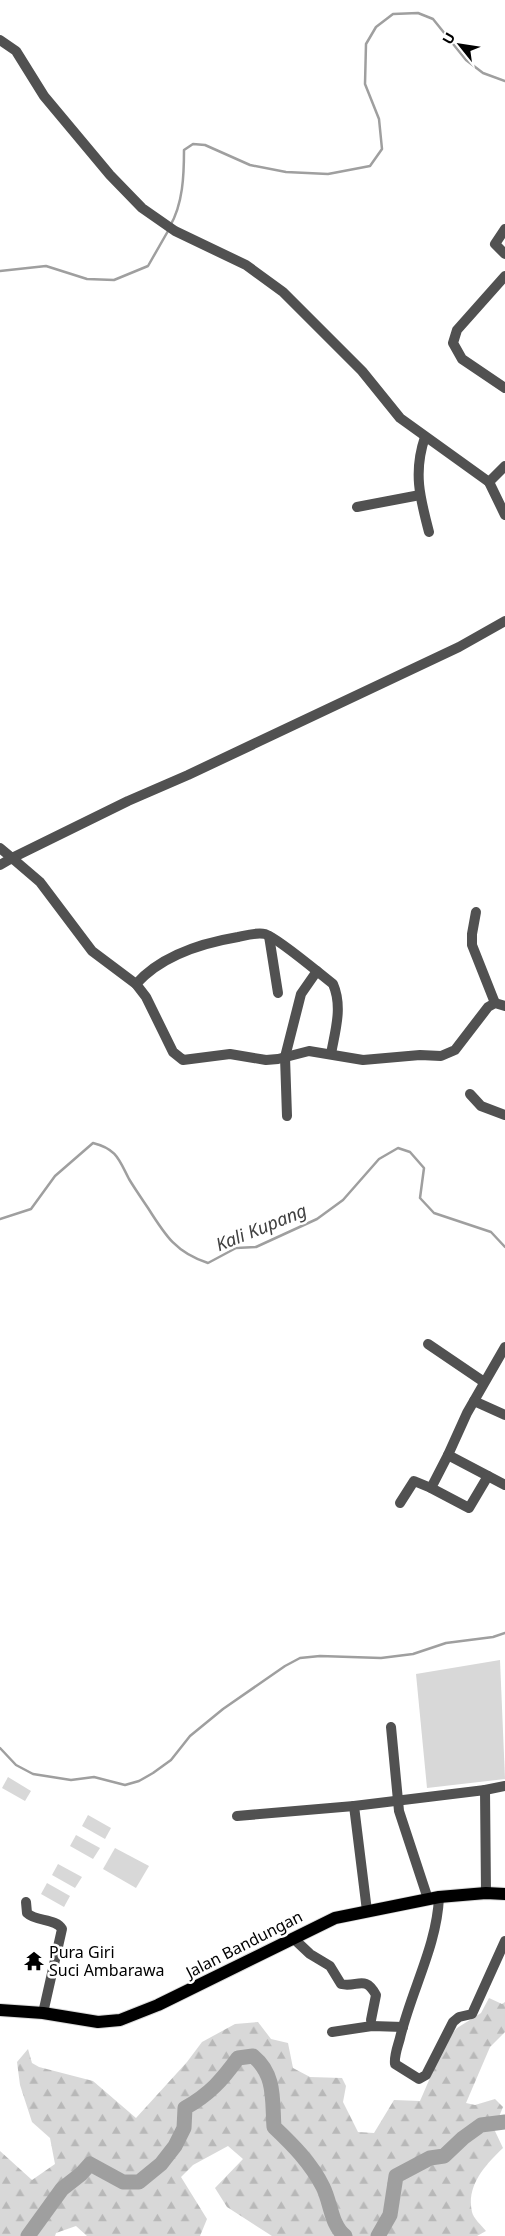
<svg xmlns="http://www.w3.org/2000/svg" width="505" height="2236" viewBox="0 0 505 2236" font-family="'Noto Sans',sans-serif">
  <defs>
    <pattern id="forest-firs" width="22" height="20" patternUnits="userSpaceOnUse" patternTransform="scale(1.25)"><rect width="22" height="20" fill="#d8d8d8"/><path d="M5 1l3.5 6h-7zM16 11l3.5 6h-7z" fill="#b8b8b8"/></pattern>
  </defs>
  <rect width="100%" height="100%" fill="#fff"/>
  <!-- forest -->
  <path fill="url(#forest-firs)" d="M489,1998L502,2004L505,2002V2032L490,2047L466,2103L475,2105L495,2099L503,2107L494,2129L503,2148C485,2165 466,2186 472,2212C473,2218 482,2226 486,2231L477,2236H272L227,2207L215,2188L243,2159L228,2146L193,2165L181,2177L207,2219L200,2236H87L76,2226L56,2233L55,2236H0V2151L32,2180L55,2164L50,2138L32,2122L20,2085L17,2062L28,2049L32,2063L39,2067L93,2081L136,2118L187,2062L202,2042L235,2024L258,2022L271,2039L288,2043L293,2068L310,2077L342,2078L346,2086L343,2102L358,2132L374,2133L394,2100L420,2101L446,2041L457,2028L481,2013Z"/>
  <!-- pitch -->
  <g fill="#d8d8d8">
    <polygon points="500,1660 505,1779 427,1788 416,1674"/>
    <polygon points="8,1777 31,1791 25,1801 2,1788"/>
    <polygon points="88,1815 111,1828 105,1839 82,1826"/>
    <polygon points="76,1835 100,1848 93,1859 70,1846"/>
    <polygon points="115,1848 149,1866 136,1888 103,1869"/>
    <polygon points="58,1864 82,1877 75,1888 52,1875"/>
    <polygon points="47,1883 70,1896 64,1907 41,1894"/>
  </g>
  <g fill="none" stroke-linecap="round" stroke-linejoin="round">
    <!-- stream -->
    <g stroke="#9f9f9f" stroke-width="2.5">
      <path d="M170,226C183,204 184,175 184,150L193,144L205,145L250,165L286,172L328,174L370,166L382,149L379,119L365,84L366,44L376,27L393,14L418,13L433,19L466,60L483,73L505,81"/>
      <polyline points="0,271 46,266 87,279 114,280 148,266 168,231"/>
      <path d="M0,1219L31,1209L55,1176L93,1143C117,1149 119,1160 129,1179C135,1189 142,1199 148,1208C165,1235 176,1253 208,1263L236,1248L256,1247L317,1219L343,1200L379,1159L398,1148L410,1152L424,1168L420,1198L434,1213L491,1232L505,1247"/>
      <polyline points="0,1748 16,1765 33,1774 71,1780 94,1777 125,1785 139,1781 153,1773 171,1760 190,1736 223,1709 285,1666 300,1658 320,1656 381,1658 413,1654 446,1643 493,1637 505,1633"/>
    </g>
    <!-- river -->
    <g stroke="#9f9f9f" stroke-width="15">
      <path d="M28,2236L62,2189L81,2174L90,2164L123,2182H139L161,2164L175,2146L184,2128L185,2108C210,2094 222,2080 238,2058L253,2056C276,2075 272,2100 274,2127C293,2145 311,2163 323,2187C331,2203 331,2225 345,2236"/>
      <polyline points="378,2236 390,2215 396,2176 430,2158 444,2156 463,2138 481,2125 505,2122"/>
    </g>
    <defs>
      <polyline id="primary" points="0,2010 43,2013 98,2022 120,2020 158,2005 335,1918 439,1897 486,1893 505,1894"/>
    </defs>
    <!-- primary casing -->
    <use href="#primary" stroke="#dbdbdb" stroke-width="14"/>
    <!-- minor -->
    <g stroke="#515151" stroke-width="10">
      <polyline points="0,40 16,51 44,96 110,175 142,208 175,231 246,265 283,292 362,371 400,418 489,482 505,515"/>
      <polyline points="505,229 495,244 505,254"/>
      <polyline points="505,276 457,330 453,343 462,359 505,388"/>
      <path d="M425,437C413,472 420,498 429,532"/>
      <polyline points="489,482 505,466"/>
      <polyline points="357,507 420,495"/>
      <polyline points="0,848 12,858 128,801 188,775 459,647 505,621"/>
      <polyline points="476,912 472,934 472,945 495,1003"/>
      <polyline points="269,936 278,993"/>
      <path d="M136,984C161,956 202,943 238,937C247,935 257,932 265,934C278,938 320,974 333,984C343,1007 335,1031 331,1054"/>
      <polyline points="470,1094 481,1106 505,1115"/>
      <polyline points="287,1116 285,1057 301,994 317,971"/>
      <polyline points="428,1344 484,1382"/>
      <polyline points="505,1347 467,1413 448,1455 505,1485"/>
      <polyline points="474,1401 505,1415"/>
      <polyline points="448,1455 431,1488 469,1508 488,1476"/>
      <polyline points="400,1503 414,1481 431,1488"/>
      <polyline points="391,1727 399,1811 428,1899"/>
      <polyline points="485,1790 505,1786"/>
      <polyline points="237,1816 354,1806"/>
      <path d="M439,1897C437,1946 411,1991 400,2038C398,2046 394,2055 395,2064L419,2079L426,2075L453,2022L459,2017L472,2014L505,1941"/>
      <path d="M26,1902L27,1913C36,1922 56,1918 62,1929L43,2013"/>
      <polyline points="367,1911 354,1806 485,1790 486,1893"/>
      <path d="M293,1938L310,1954L330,1966L341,1984C357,1988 365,1974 376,1995L371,2020"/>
      <polyline points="332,2032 372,2026 403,2027"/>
    </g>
    <!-- tertiary -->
    <polyline stroke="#515151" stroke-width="10" points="0,865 12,858 40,882 92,951 136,984 146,997 173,1052 183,1060 230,1054 266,1060 278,1059 309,1051 363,1060 420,1055 441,1056 455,1050 488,1007 495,1003 505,1006"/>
    <!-- primary -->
    <use href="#primary" stroke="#000" stroke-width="12"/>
  </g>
  <!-- icons -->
  <defs>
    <symbol id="temple-bare" viewBox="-9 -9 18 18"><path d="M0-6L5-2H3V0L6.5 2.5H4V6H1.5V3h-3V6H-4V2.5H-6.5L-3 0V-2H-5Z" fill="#000" stroke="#fff" stroke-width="2.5" paint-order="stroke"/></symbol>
  </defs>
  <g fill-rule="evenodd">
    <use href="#temple-bare" x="20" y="1947" width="28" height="28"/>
  </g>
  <g text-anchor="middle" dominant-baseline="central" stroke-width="5" stroke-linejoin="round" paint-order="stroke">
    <!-- street labels -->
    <g font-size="16" fill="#000" stroke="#fff">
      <text transform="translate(244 1944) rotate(-27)">Jalan Bandungan</text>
    </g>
    <!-- poi labels -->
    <g font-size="16" fill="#000" stroke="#fff" text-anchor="start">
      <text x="49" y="1952">Pura Giri<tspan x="49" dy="18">Suci Ambarawa</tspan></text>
    </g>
    <!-- water labels -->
    <g font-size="18" font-style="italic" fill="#404040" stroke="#fff">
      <text transform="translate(261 1227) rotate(-22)">Kali Kupang</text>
    </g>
  </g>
  <!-- north arrow -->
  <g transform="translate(460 45) rotate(300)" stroke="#ffffff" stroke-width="4" paint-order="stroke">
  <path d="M0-4L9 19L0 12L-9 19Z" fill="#000000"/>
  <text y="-8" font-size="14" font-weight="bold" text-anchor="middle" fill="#000000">U</text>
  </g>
</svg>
